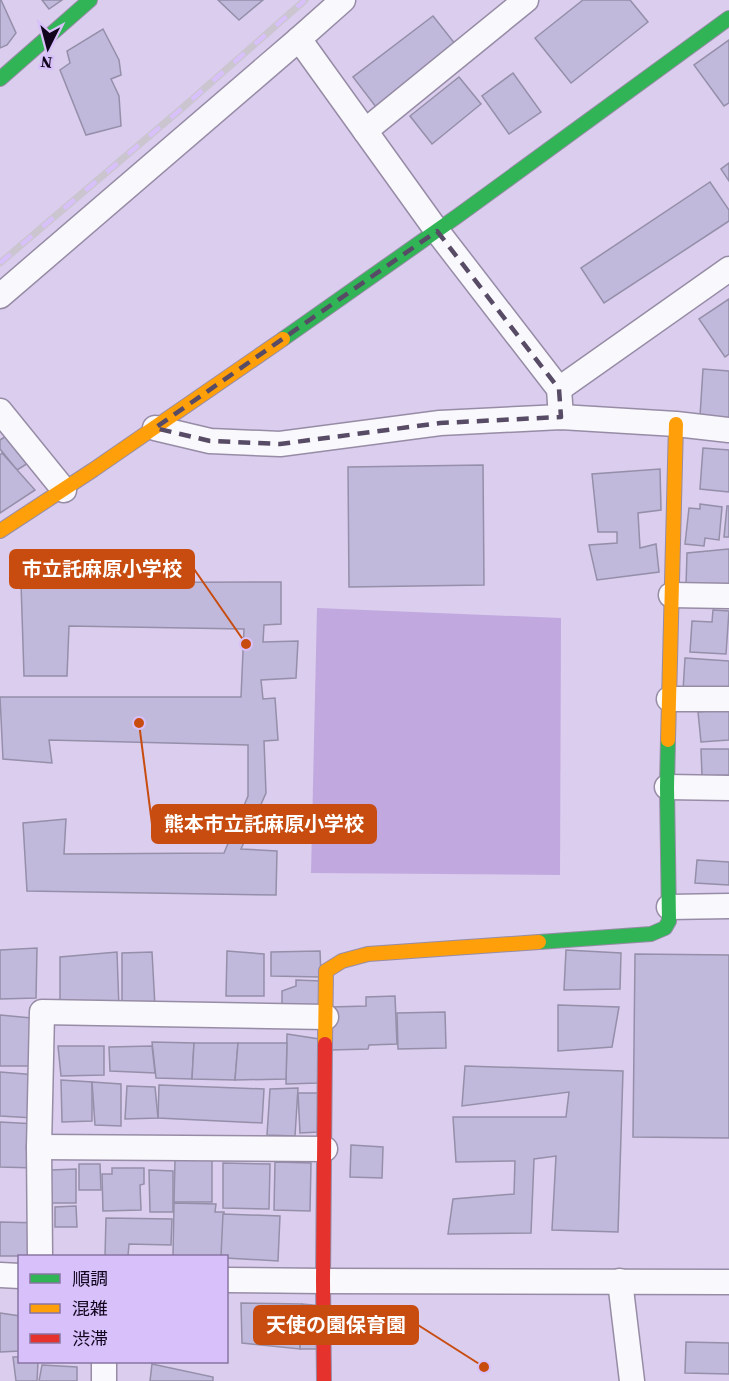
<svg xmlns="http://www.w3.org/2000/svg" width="729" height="1381" viewBox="0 0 729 1381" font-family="'Source Serif 4','Noto Sans JP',serif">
  <rect width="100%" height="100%" fill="#dacded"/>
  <!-- green -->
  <polygon fill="#c1a9e0" points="317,608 561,618 560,875 311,873"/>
  <!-- building -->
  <g fill="#c0b9dc" stroke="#958fa9" stroke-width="1.5">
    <polygon points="0,0 1,0 16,33 7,45 0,48"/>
    <polygon points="42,0 62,0 49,9"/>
    <polygon points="218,0 263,0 239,20"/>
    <polygon points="583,0 630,0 648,22 571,83 535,38"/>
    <polygon points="433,16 456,45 376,107 353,77"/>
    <polygon points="103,29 119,60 121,75 111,79 119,96 121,126 86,135 60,70 70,63 67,51"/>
    <polygon points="729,40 729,103 724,106 694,65"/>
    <polygon points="513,73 541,112 509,134 482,96"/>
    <polygon points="459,77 481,104 432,144 410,116"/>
    <polygon points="729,163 729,181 721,169"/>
    <polygon points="710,182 729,210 729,221 604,303 581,268"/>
    <polygon points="729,299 729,354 725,357 699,319"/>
    <polygon points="703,369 729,371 729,418 700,416"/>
    <polygon points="11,433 33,460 17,470 0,449 0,440"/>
    <polygon points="703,448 729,450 729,492 700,489"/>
    <polygon points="2,453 35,490 0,513 0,455"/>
    <polygon points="483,465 484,585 349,587 348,467"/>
    <polygon points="660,469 661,510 638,513 640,548 656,544 659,572 597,580 589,545 617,543 617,532 598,532 592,474"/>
    <polygon points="700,504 722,507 719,540 705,538 704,546 685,544 689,508 700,509"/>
    <polygon points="727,506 729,506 729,537 724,537"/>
    <polygon points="729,549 729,585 686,586 687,553"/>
    <polygon points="281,582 281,624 264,625 263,642 298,641 296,678 261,680 263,699 275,698 278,740 264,741 266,793 241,849 277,851 276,895 27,891 23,823 66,819 64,854 224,853 248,796 248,745 49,740 52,763 3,759 0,697 241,697 244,629 69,626 67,676 24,676 21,583"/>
    <polygon points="713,610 729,611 726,654 690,652 692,621 712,622"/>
    <polygon points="685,658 729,661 729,694 683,691"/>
    <polygon points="729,709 729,740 701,742 698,712"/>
    <polygon points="701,749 729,749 729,775 702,776"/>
    <polygon points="697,860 729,862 729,885 695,883"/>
    <polygon points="37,948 36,998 0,999 0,950"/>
    <polygon points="566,950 621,953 620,989 564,990"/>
    <polygon points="227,951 264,954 264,996 226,996"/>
    <polygon points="320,951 321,977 271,976 271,952"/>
    <polygon points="117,952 119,1009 60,1013 60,957"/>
    <polygon points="152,952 155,1007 122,1006 122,953"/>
    <polygon points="635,954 729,955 729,1138 633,1137"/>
    <polygon points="296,980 321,981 320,1008 282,1009 282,991 296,986"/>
    <polygon points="395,996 397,1044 369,1045 368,1049 331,1050 331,1007 366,1006 366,997"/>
    <polygon points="558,1005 619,1007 612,1047 558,1051"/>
    <polygon points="445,1012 446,1048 398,1049 397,1013"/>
    <polygon points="0,1015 42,1019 41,1066 0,1066"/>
    <polygon points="287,1034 319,1039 318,1083 286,1084"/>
    <polygon points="152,1042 194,1043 192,1079 156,1078"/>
    <polygon points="194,1043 238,1043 235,1080 192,1079"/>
    <polygon points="238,1043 287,1043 286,1079 235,1080"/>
    <polygon points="58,1046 104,1046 104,1075 61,1076"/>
    <polygon points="152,1046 155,1073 110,1071 109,1047"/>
    <polygon points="465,1066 623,1071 618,1232 552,1230 556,1156 534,1159 531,1233 448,1234 453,1199 514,1194 515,1161 456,1162 453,1117 566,1117 569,1092 462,1106"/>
    <polygon points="0,1072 37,1075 34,1118 0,1116"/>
    <polygon points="61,1080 92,1082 92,1121 62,1122"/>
    <polygon points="92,1082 121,1084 121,1126 95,1125"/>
    <polygon points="159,1085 264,1089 262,1123 158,1118"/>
    <polygon points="127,1086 155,1087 158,1118 125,1119"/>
    <polygon points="298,1088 295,1136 267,1135 270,1089"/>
    <polygon points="298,1093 318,1093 318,1132 300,1133"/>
    <polygon points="0,1122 36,1124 35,1168 0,1167"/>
    <polygon points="351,1145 383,1147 382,1178 350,1177"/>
    <polygon points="175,1160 212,1160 212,1202 174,1202"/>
    <polygon points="275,1162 311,1163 310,1211 274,1210"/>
    <polygon points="223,1163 270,1164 269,1209 223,1208"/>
    <polygon points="79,1164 100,1164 101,1190 79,1190"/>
    <polygon points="112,1168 144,1168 144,1184 140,1185 141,1210 103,1211 102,1174 112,1174"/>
    <polygon points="76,1169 76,1203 50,1203 51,1170"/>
    <polygon points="149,1170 173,1171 173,1212 150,1212"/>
    <polygon points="174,1203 216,1204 215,1212 224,1212 223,1256 173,1256"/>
    <polygon points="76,1206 77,1227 55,1227 55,1207"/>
    <polygon points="223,1214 280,1216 278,1261 226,1258 226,1256 221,1256"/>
    <polygon points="106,1218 172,1219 171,1245 129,1244 128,1256 105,1256"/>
    <polygon points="0,1222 40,1223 40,1256 0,1256"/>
    <polygon points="241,1303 302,1304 300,1349 242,1343"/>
    <polygon points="302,1304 323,1306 321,1349 300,1349"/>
    <polygon points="0,1313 20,1316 20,1351 0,1352"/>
    <polygon points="686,1342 729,1343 729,1374 685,1373"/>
    <polygon points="13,1357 20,1357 20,1362 38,1362 37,1381 16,1381"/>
    <polygon points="152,1364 213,1377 213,1381 150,1381"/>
    <polygon points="42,1365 77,1367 77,1381 39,1381"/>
  </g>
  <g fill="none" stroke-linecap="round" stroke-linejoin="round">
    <defs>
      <g id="street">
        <polyline points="299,39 437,231 559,389 561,417"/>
        <polyline points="365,131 526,0"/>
        <polyline points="0,296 299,39 343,0"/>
        <polyline points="559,389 729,269"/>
        <polyline points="0,411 64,490"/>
        <polyline points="155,428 210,441 280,444 440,423 561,417 676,424 729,430"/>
        <polyline points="671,595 729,596"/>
        <polyline points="669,699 729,699"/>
        <polyline points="667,787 729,788"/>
        <polyline points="669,907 729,906"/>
        <polyline points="39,1147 325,1149"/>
        <polyline points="40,1256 39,1147 42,1012 326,1017"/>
        <polyline points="0,1275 20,1276"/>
        <polyline points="226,1280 323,1281 729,1282"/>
        <polyline points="620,1281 632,1381"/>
        <polyline points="104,1362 104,1381"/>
      </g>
      <g id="fast">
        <polyline points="0,79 90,0"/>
        <polyline points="283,339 459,215 729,18"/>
        <polyline points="539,942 651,934 665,928 669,921 667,787 668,740"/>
      </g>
      <g id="slow">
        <polyline points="0,531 93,470 283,339"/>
        <polyline points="668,740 676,424"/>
        <polyline points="325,1044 326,971 342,961 368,954 539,942"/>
      </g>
      <polyline id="jam" points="324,1381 323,1281 325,1044"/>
    </defs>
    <!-- street casing -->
    <use href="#street" stroke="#978ca6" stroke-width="27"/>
    <!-- fast casing -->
    <use href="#fast" stroke="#978ca6" stroke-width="16"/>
    <!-- slow casing -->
    <use href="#slow" stroke="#978ca6" stroke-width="16"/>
    <!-- jam casing -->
    <use href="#jam" stroke="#978ca6" stroke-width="16"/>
    <!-- street -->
    <use href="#street" stroke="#f9f8fc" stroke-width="24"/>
    <!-- fast -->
    <use href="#fast" stroke="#30b455" stroke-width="14"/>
    <!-- slow -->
    <use href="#slow" stroke="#ff9f0a" stroke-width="14"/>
    <!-- jam -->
    <use href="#jam" stroke="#e5322d" stroke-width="14"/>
    <defs>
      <polyline id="rail" points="0,263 181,109 305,0"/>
    </defs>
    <!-- rail casing -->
    <use href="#rail" stroke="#cac5cf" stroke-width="7"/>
    <!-- rail -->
    <use href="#rail" stroke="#d8c0fa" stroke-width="4.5" stroke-dasharray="14" stroke-linecap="butt"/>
  </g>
  <!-- marked area -->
  <path fill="none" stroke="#574b66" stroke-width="4.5" stroke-dasharray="12 8" stroke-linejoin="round" d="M437,231L559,389L561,417L440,423L280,444L210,441L155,428Z"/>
  <!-- callouts -->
  <path fill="none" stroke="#c84c0f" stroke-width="2" d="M246 644L194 569M139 723L152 824M484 1367L418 1325"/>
  <g fill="#c84c0f" stroke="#d8c0fa" stroke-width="2">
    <circle cx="246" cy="644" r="6"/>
    <circle cx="139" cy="723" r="6"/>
    <circle cx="484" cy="1367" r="6"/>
  </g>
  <g fill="#c84c0f" stroke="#c84c0f" stroke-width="2">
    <rect x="10" y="550" width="184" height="38" rx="6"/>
    <rect x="152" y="805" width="224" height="38" rx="6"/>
    <rect x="254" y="1306" width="164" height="38" rx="6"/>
  </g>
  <g font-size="20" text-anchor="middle" font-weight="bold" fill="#fff">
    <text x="102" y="576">市立託麻原小学校</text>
    <text x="264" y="831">熊本市立託麻原小学校</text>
    <text x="336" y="1332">天使の園保育園</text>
  </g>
  <!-- legend -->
  <rect x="18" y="1255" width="210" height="108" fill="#d8c0fa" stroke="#8875a2" stroke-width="1.5"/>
  <rect x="30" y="1274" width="30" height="9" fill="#30b455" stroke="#8875a2" stroke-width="1.5"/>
  <text x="72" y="1285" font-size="18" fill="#10051d">順調</text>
  <rect x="30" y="1304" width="30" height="9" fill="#ff9f0a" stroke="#8875a2" stroke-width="1.5"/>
  <text x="72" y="1315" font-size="18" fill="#10051d">混雑</text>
  <rect x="30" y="1334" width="30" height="9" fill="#e5322d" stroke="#8875a2" stroke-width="1.5"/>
  <text x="72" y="1345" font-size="18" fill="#10051d">渋滞</text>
  <!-- north arrow -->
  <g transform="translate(48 48) rotate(186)" stroke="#d8c0fa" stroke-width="4.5" paint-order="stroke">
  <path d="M0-4.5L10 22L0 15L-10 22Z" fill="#10051d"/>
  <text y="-9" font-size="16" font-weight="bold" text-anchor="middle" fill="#10051d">N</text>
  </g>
</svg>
